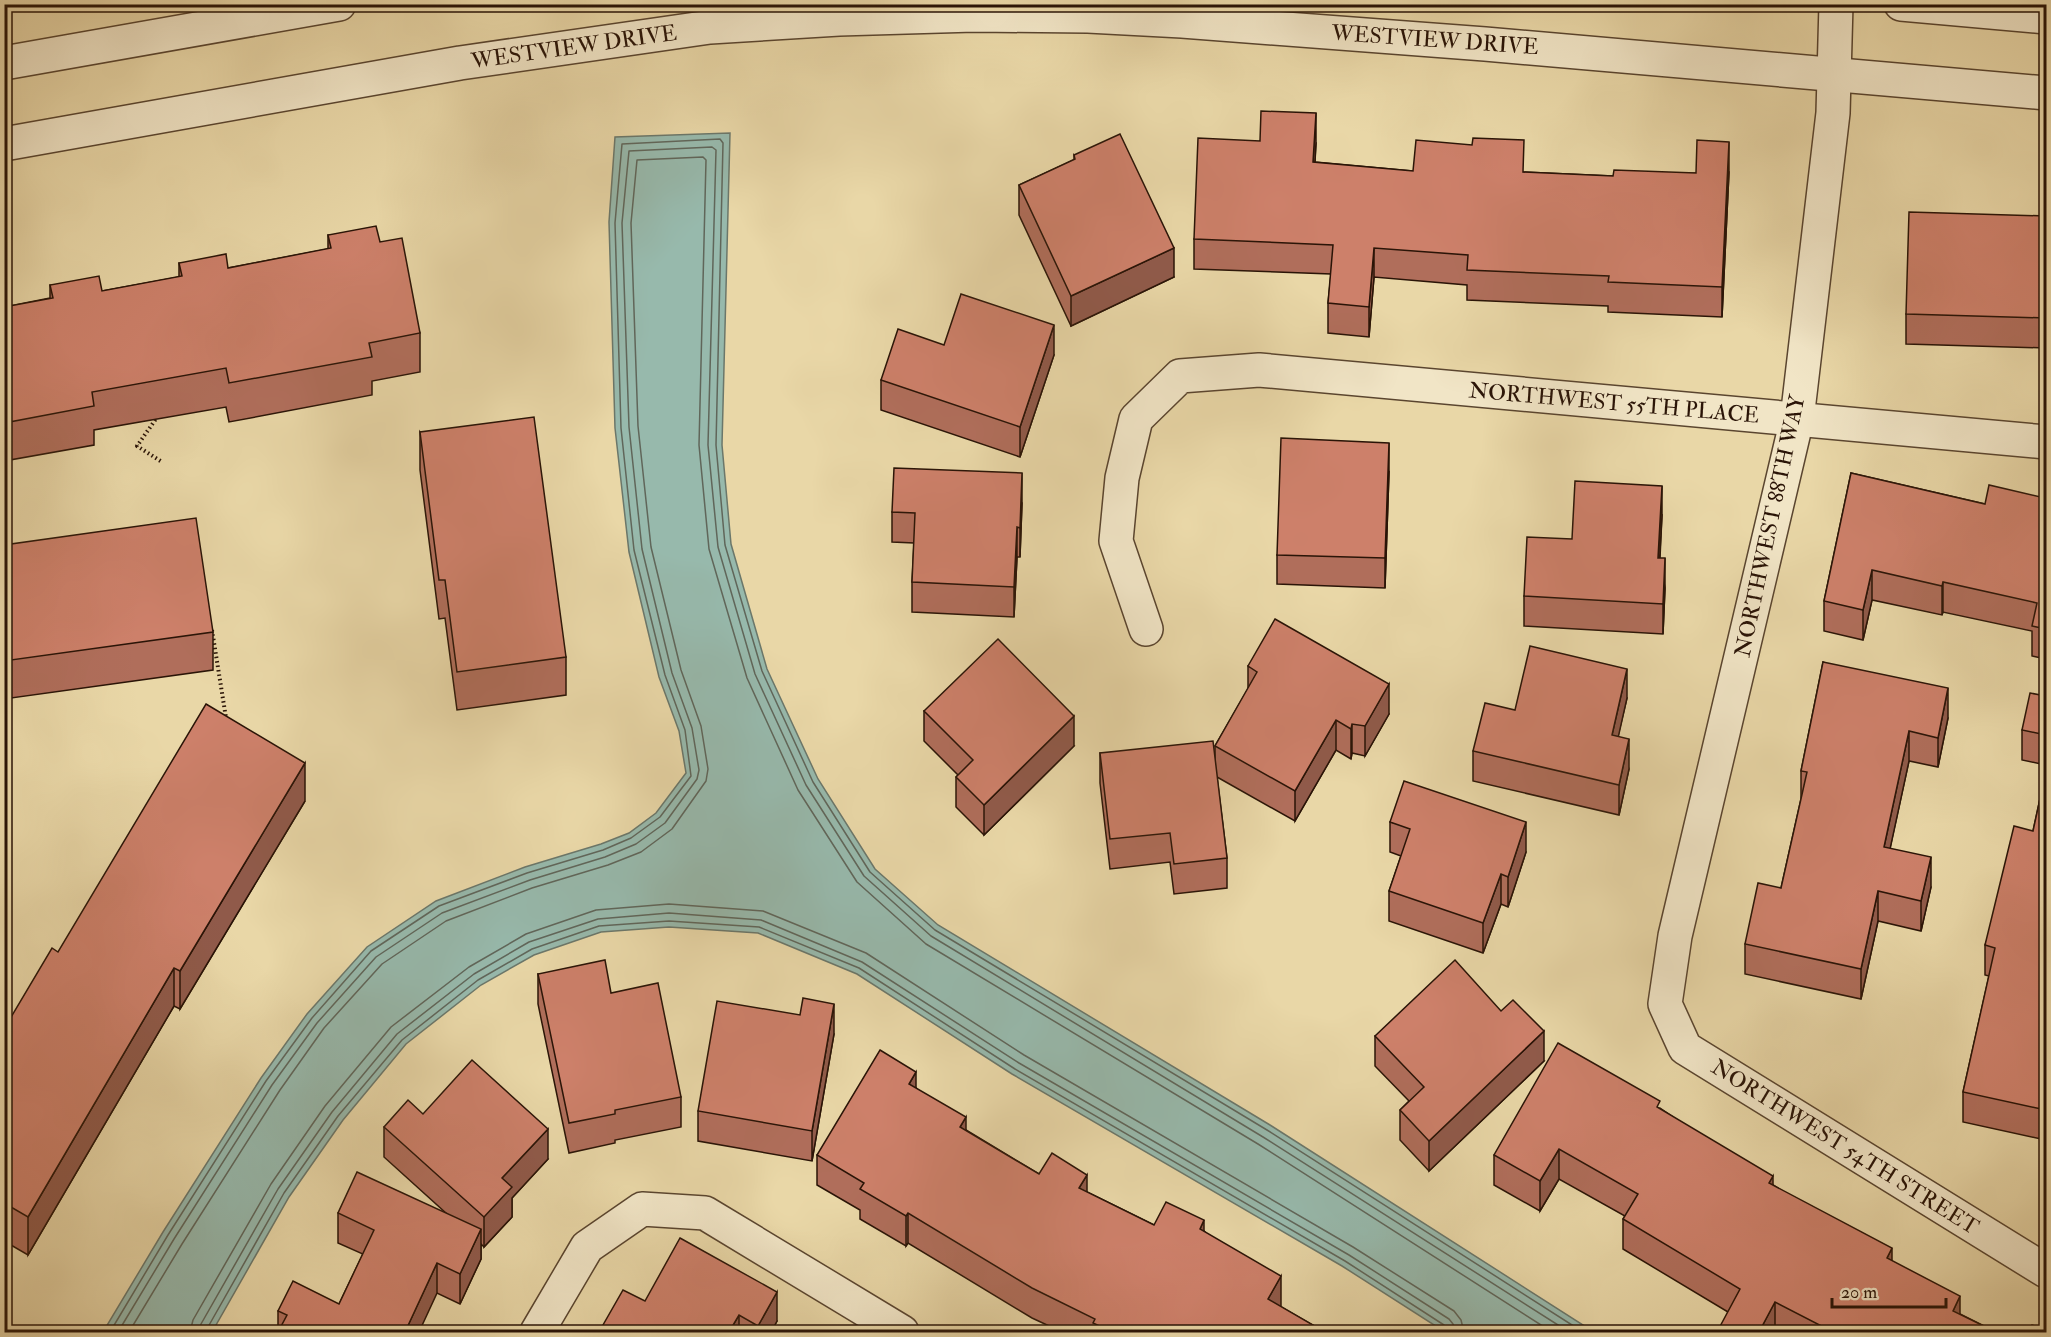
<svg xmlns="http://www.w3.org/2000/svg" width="2051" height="1337" viewBox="0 0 2051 1337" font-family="'IM FELL Double Pica',serif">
  <rect width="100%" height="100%" fill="#e9d7a7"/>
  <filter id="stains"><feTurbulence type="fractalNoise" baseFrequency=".00333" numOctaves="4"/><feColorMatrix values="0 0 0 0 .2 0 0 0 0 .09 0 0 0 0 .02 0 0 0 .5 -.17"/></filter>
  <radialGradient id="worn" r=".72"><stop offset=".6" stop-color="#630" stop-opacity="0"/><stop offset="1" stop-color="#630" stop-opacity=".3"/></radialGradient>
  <!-- water -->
  <polygon fill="#97b9ac" stroke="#6b776a" stroke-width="1.5" points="730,133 722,445 731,544 767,669 818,779 875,869 938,925 1270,1125 1594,1332 1445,1332 1342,1266 1012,1074 857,974 758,933 669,927 601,932 534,955 481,985 406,1044 343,1120 289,1197 212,1332 103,1332 163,1232 261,1078 307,1014 367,947 436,901 525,867 601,844 629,833 656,813 686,773 679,731 659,677 629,552 615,428 609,222 615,137"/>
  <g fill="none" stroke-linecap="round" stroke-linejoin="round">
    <!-- shore -->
    <g stroke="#60665a" stroke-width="1.5">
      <polyline points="110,1332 168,1235 266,1081 312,1018 371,951 439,906 527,873 603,850 631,838 660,817 691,776 685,730 665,675 634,550 621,428 615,223 622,144 720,139 723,143 716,445 725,545 762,671 813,782 870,872 935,930 1267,1130 1583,1332"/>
      <polyline points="118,1332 174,1239 272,1085 317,1023 376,957 442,913 530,880 605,857 636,844 665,823 697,779 699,770 692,728 672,673 642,549 629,427 622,223 629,151 712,147 716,150 708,445 718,547 755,674 806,785 864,876 931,936 1263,1137 1569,1332"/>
      <polyline points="129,1332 182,1244 280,1090 324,1028 382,964 446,921 532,888 608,865 641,852 672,829 706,781 708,769 701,726 681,670 651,547 638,426 631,223 637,160 703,157 706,160 699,445 709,549 747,678 798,790 857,882 926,944 1258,1144 1552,1332"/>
      <polyline points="190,1332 193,1320 271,1184 325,1106 391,1027 469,967 526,934 596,910 669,904 763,911 866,953 1024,1055 1353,1247 1454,1311 1461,1320 1464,1332"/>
      <polyline points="199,1332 201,1324 278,1189 332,1112 397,1034 474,974 529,942 598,919 669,913 761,920 862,962 1019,1063 1349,1255 1449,1319 1453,1324 1455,1332"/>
      <polyline points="207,1332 208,1327 284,1193 338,1116 402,1040 478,980 532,949 599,926 669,921 759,927 859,968 1015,1069 1345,1261 1444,1325 1447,1332"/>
    </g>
    <defs>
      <g id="minor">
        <polyline points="1836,4 1833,113 1797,419 1675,936 1665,1004 1685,1048 2046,1271"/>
        <polyline points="1901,4 2046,17"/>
        <polyline points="4,63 339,4"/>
        <polyline points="4,144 460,63 710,27 839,19 974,15 1088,16 1182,21 1485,44 2046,93"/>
        <polyline points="1146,629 1116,541 1122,478 1136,419 1180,376 1259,370 2046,442"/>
        <polyline points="537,1332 587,1247 642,1209 705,1213 902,1332"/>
      </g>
    </defs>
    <!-- minor casing -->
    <use href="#minor" stroke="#5a452f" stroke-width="36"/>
    <!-- path -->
    <g stroke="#2a1407" stroke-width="4" stroke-dasharray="1.5 3" stroke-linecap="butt">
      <polyline points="158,416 137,446 162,462"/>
      <polyline points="212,630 226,718"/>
    </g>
    <!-- minor -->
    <use href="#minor" stroke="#f1e5c6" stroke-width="33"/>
  </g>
  <!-- wall -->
  <g fill="#b06e5b" stroke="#2a1407" stroke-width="1.5">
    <polygon points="1260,141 1316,143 1315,162 1413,171 1524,172 1613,176 1729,172 1722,317 1608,312 1608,306 1467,300 1467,285 1374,277 1369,337 1328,333 1328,303 1331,274 1194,269 1194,239"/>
    <polygon points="1074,155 1174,277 1071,326 1019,215 1019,185 1074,160"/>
    <polygon points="2046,216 2046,348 1906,344 1906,314"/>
    <polygon points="328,235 380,242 420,333 420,372 372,381 372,395 229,422 226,407 94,430 94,445 4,461 4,307 50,298 50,285 102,291 179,277 179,263 228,268 328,249"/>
    <polygon points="944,345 1054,355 1020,457 881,410 881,380"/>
    <polygon points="420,432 566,657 566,695 457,710 445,618 439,619 420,470"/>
    <polygon points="1389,472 1385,588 1277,584 1277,555"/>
    <polygon points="1851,473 1985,504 2046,516 2046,659 2032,656 2032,631 1943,612 1942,615 1872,600 1863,640 1824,631 1824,601"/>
    <polygon points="1022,503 1020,557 1017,557 1014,617 912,612 912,582 914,543 892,542 892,512"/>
    <polygon points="1662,515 1660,558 1665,588 1663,634 1524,626 1524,596 1572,539"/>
    <polygon points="4,545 213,632 213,670 4,699"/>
    <polygon points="1823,662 1948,718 1938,767 1909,761 1890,848 1931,887 1921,931 1878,921 1861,999 1745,974 1745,944 1781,888 1801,799 1801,771"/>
    <polygon points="1248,666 1389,714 1365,756 1352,753 1351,759 1336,750 1295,821 1217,777 1227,858 1227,888 1174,894 1170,862 1110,869 1100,783 1100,753 1215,759 1215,746 1248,689"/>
    <polygon points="2046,696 2046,765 2022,760 2022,730"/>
    <polygon points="1627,698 1618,736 1629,769 1619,815 1473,781 1473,751 1515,710"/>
    <polygon points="924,711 1074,746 984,835 956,807 956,777 958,775 924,741"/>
    <polygon points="2046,771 2046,1140 1963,1122 1963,1092 1989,976 1985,975 1985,945 2033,831"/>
    <polygon points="305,801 180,1009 174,1006 28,1255 4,1241 4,1029 58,952"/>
    <polygon points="1390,822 1526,852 1508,907 1501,904 1483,953 1389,921 1389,891 1401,856 1390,852"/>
    <polygon points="538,974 611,993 681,1097 681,1127 615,1140 615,1143 569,1153 538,1004"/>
    <polygon points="800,1015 834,1034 812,1161 698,1141 698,1111"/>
    <polygon points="1375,1036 1544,1061 1429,1171 1400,1140 1400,1110 1409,1101 1375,1066"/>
    <polygon points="916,1088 966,1130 1039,1174 1087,1192 1154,1225 1204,1231 1281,1307 1323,1331 1337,1332 1062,1332 1032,1318 908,1243 906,1246 860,1219 860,1210 817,1185 817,1155"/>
    <polygon points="1660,1108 1773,1185 1892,1261 1960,1314 1996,1332 1776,1332 1728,1312 1623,1249 1623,1219 1625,1216 1559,1179 1540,1211 1494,1185 1494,1155"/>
    <polygon points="423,1114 548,1159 512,1198 512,1217 484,1247 481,1244 481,1259 460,1304 437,1293 278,1332 278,1311 339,1304 363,1254 338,1243 338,1213 447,1214 384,1157 384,1127"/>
    <polygon points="645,1301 777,1321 771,1332 599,1332"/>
  </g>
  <!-- shaded-wall -->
  <g fill="#905a4a" stroke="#2a1407" stroke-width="1.5">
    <polygon points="1316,113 1316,143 1313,192 1313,162"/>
    <polygon points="1729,142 1729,172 1722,317 1722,287"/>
    <polygon points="1174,248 1174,277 1071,326 1071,296"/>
    <polygon points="1374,248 1374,277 1369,337 1369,307"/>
    <polygon points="1054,325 1054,355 1020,457 1020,427"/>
    <polygon points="1389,443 1389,472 1385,588 1385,558"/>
    <polygon points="1022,473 1022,503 1020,557 1020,528"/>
    <polygon points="1662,486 1662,515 1658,588 1658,558"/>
    <polygon points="2045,498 2045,527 2041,515"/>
    <polygon points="1017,527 1017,557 1014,617 1014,587"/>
    <polygon points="1665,558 1665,588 1663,634 1663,604"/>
    <polygon points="1872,570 1872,600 1863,640 1863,610"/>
    <polygon points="1943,582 1943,612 1942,615 1942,586"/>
    <polygon points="1627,669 1627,698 1612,765 1612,735"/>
    <polygon points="1389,684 1389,714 1365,756 1365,726"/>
    <polygon points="1948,688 1948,718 1938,767 1938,738"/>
    <polygon points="1074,716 1074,746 984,835 984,805"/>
    <polygon points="1336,720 1336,750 1295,821 1295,791"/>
    <polygon points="1352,724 1352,753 1351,759 1351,729"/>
    <polygon points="1909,731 1909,761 1884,877 1884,847"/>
    <polygon points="1629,739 1629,769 1619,815 1619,785"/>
    <polygon points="305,763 305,801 180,1009 180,971"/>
    <polygon points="1526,822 1526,852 1508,907 1508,877"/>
    <polygon points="1931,857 1931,887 1921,931 1921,901"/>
    <polygon points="1501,874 1501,904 1483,953 1483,923"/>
    <polygon points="1878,891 1878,921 1861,999 1861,969"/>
    <polygon points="174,968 174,1006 28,1255 28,1217"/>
    <polygon points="834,1004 834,1034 812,1161 812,1131"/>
    <polygon points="1544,1031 1544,1061 1429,1171 1429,1141"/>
    <polygon points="916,1072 916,1102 909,1084"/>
    <polygon points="966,1117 966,1147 960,1127"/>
    <polygon points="548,1129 548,1159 512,1198 512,1217 484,1247 484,1217 502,1178"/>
    <polygon points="1559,1149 1559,1179 1540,1211 1540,1181"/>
    <polygon points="1087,1175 1087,1205 1079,1188"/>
    <polygon points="1773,1176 1773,1206 1769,1183"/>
    <polygon points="908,1213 908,1243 906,1246 906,1216"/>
    <polygon points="1204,1220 1204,1250 1200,1229"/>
    <polygon points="481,1229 481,1259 460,1304 460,1274"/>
    <polygon points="1892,1248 1892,1278 1887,1258"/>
    <polygon points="437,1263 437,1293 419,1332 405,1332"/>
    <polygon points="1281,1276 1281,1306 1268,1329 1268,1299"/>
    <polygon points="777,1292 777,1321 771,1332 758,1332 758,1326"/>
    <polygon points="1960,1296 1960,1326 1953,1311"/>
    <polygon points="1775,1302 1775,1332 1759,1332"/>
    <polygon points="739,1315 739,1332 729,1332"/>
  </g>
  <!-- building -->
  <g fill="#cd806a" stroke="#2a1407" stroke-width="1.5">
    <polygon points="1261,111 1316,113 1313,162 1413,171 1416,140 1472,145 1473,138 1524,140 1523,172 1613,176 1614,170 1696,173 1697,140 1729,142 1722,287 1608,282 1609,276 1467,270 1468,255 1374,248 1369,307 1328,303 1333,245 1194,239 1198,138 1260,141"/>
    <polygon points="1120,134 1174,248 1071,296 1019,185 1075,159 1074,155"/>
    <polygon points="1909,212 2046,216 2046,318 1906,314"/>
    <polygon points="376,226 380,242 402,238 420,333 369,343 372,357 229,383 226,368 92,392 94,406 4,423 4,307 53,298 50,285 99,276 102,291 182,276 179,263 226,254 228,268 331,248 328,235"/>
    <polygon points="961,294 1054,325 1020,427 881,380 898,329 944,345"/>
    <polygon points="534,417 566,657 457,672 445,580 439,580 420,432"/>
    <polygon points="1281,438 1389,443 1385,558 1277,555"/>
    <polygon points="894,468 1022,473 1020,528 1017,527 1014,587 912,582 915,513 892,512"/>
    <polygon points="1851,473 1985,504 1989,485 2045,498 2041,515 2046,516 2046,629 2032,626 2037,603 1943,582 1942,586 1872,570 1863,610 1824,601"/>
    <polygon points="1575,481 1662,486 1658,558 1665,558 1663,604 1524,596 1527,537 1572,539"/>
    <polygon points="196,518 213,632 4,661 4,545"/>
    <polygon points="1275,619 1389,684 1365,726 1352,724 1351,729 1336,720 1295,791 1215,746 1257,672 1248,666"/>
    <polygon points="998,639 1074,716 984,805 956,777 973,760 924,711"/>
    <polygon points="1530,646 1627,669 1612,735 1629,739 1619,785 1473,751 1485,703 1515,710"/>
    <polygon points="1823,662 1948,688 1938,738 1909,731 1884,847 1931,857 1921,901 1878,891 1861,969 1745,944 1758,883 1781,888 1807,772 1801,771"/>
    <polygon points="2030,693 2046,696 2046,735 2022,730"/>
    <polygon points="206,704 305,763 180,971 174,968 28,1217 4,1203 4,1029 52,948 58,952"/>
    <polygon points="1213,741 1227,858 1174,864 1170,833 1110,839 1100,753"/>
    <polygon points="2046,771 2046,1110 1963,1092 1995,948 1985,945 2014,826 2033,831"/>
    <polygon points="1404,781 1526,822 1508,877 1501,874 1483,923 1389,891 1410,829 1390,822"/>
    <polygon points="605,960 611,993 658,983 681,1097 615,1110 615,1114 569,1123 538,974"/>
    <polygon points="1455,960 1501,1011 1513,1000 1544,1031 1429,1141 1400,1110 1424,1087 1375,1036"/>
    <polygon points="803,998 834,1004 812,1131 698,1111 717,1001 800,1015"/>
    <polygon points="1558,1043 1660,1101 1657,1107 1773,1176 1769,1183 1892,1248 1887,1258 1960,1296 1953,1311 1996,1332 1833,1332 1775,1302 1759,1332 1717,1332 1740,1289 1623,1219 1638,1194 1559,1149 1540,1181 1494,1155"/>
    <polygon points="880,1050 916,1072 909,1084 966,1117 960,1127 1039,1174 1052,1153 1087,1175 1079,1188 1154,1225 1166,1202 1204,1220 1200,1229 1281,1276 1268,1299 1323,1331 1325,1326 1337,1332 1112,1332 1093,1323 1095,1319 1032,1288 908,1213 906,1216 860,1189 864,1183 817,1155"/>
    <polygon points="472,1060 548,1129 502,1178 512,1187 484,1217 384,1127 408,1100 423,1114"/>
    <polygon points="357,1172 481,1229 460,1274 437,1263 405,1332 278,1332 287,1315 278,1311 293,1281 339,1304 374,1230 338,1213"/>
    <polygon points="680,1238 777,1292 758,1326 739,1315 729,1332 599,1332 623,1290 645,1301"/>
    <polygon points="2032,1325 2046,1330 2046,1332 2030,1332"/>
  </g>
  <g text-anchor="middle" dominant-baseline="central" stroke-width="5" stroke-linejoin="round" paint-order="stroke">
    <!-- street labels -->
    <g font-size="22" fill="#2a1407" stroke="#f1e5c6">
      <text transform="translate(1435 40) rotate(4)">WESTVIEW DRIVE</text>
      <text transform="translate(574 47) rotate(-8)">WESTVIEW DRIVE</text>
      <text transform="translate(1614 403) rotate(5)">NORTHWEST 55TH PLACE</text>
      <text transform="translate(1770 526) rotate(-78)">NORTHWEST 88TH WAY</text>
      <text transform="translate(1845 1147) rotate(32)">NORTHWEST 54TH STREET</text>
    </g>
  </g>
  <!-- margin -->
  <rect width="2051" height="1337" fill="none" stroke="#e9d7a7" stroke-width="24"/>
  <rect x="6" y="6" width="2039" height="1325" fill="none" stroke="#2a1407" stroke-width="3"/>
  <rect x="12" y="12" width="2027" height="1313" fill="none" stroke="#2a1407" stroke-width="1.5"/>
  <!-- scale -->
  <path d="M1832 1298v9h114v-9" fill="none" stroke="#2a1407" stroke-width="3"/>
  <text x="1841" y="1298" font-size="18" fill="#2a1407" stroke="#f1e5c6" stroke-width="4.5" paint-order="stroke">20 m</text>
  <rect width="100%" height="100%" filter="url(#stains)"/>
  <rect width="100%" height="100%" fill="url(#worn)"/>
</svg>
